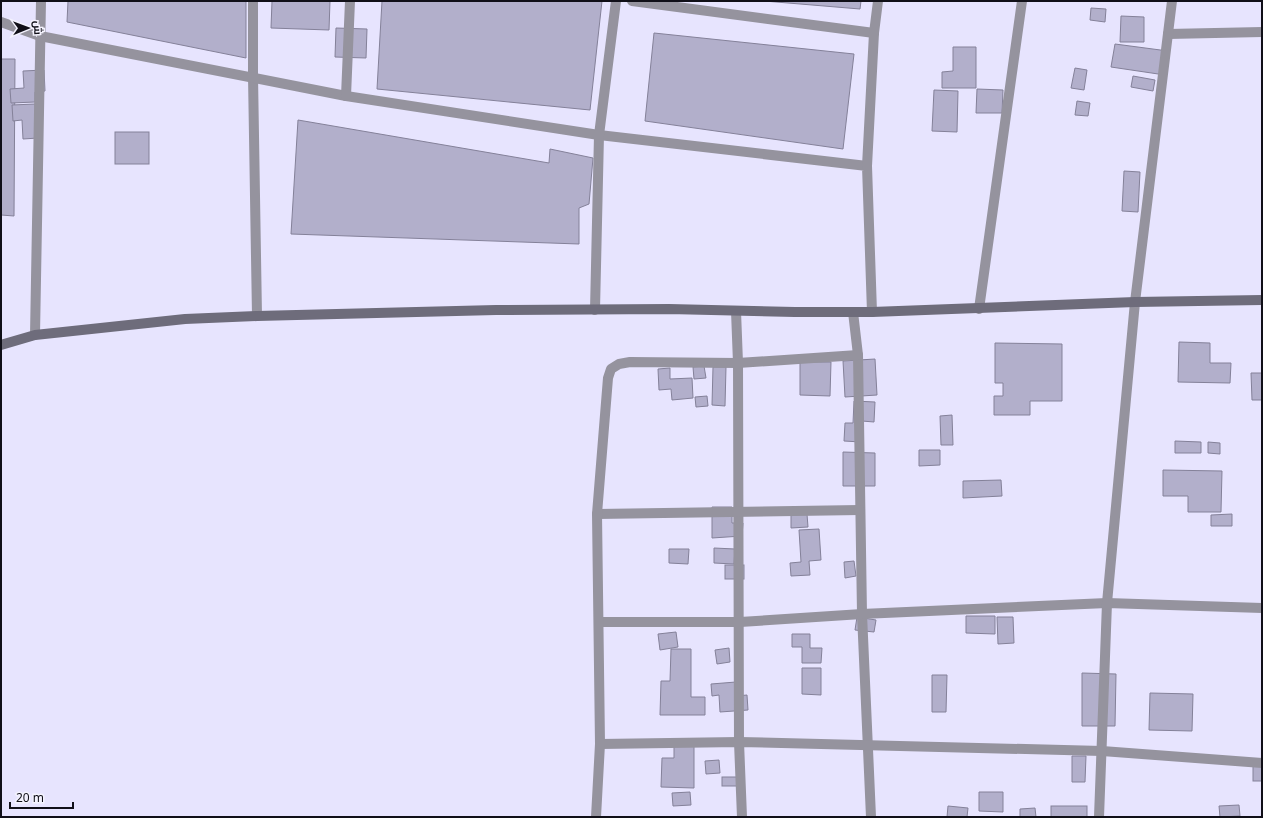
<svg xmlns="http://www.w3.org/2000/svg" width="1263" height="818" viewBox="0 0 1263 818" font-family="'Noto Sans',Cairo,sans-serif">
  <rect width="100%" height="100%" fill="#e7e4fe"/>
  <!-- building -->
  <g fill="#b2afcb" stroke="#848199">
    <polygon points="68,1 246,1 246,58 67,22"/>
    <polygon points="272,1 330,1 329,30 271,28"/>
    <polygon points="382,1 602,1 590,110 377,89"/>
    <polygon points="764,1 861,1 860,9"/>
    <polygon points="1091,8 1106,9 1105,22 1090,20"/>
    <polygon points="1121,16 1144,17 1144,42 1120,42"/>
    <polygon points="336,28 367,29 366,58 335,57"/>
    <polygon points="654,33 854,54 843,149 645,121"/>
    <polygon points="1115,44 1168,51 1165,75 1111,67"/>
    <polygon points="953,47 976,47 976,88 942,88 942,72 953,71"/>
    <polygon points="1,59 15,59 14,216 1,215"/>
    <polygon points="1075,68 1087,70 1084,90 1071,88"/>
    <polygon points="44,70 45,91 35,92 35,102 11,103 10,89 24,88 23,71"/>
    <polygon points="1133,76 1155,80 1153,91 1131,87"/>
    <polygon points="977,89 1003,90 1002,113 976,113"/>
    <polygon points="934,90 958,91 957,132 932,131"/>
    <polygon points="1077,101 1090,103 1088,116 1075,115"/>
    <polygon points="35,104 38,138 23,139 22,120 13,121 12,105"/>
    <polygon points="298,120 549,163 550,149 593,158 589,204 579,208 579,244 291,234"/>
    <rect x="115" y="132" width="34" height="32"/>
    <polygon points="1124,171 1140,172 1138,212 1122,211"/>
    <polygon points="1179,342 1210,343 1210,363 1231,363 1230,383 1178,382"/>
    <polygon points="995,343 1062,344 1062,401 1030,401 1030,415 994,415 994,396 1003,396 1003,383 995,383"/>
    <polygon points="875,359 877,395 845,397 843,361"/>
    <polygon points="800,362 831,362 830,396 800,395"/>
    <polygon points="704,366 706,378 694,379 693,367"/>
    <polygon points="713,367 726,367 725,406 712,405"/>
    <polygon points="670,368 670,379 692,378 693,398 672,400 671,389 659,390 658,369"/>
    <polygon points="1251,373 1262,373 1262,400 1252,400"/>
    <polygon points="707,396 708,406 696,407 695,397"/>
    <polygon points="854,401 875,402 874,422 862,421 861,442 844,441 845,423 853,423"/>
    <polygon points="952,415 953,445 941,445 940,416"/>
    <polygon points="1175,441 1201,442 1201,453 1175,453"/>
    <polygon points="1208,442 1220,443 1220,454 1208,453"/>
    <polygon points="919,450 940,450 940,465 919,466"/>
    <polygon points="843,452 875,453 875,486 843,486"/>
    <polygon points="1163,470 1222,471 1221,512 1188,512 1188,496 1163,496"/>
    <polygon points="1001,480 1002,496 963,498 963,481"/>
    <polygon points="712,507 732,507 732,523 743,523 742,536 712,538"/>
    <polygon points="807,514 808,527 791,528 791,515"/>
    <polygon points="1232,514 1232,526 1211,526 1211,515"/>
    <polygon points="819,529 821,560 809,561 810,575 791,576 790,563 801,562 799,530"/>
    <polygon points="714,548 735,549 734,564 714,563"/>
    <polygon points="669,549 689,549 688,564 669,563"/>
    <polygon points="854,561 856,576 845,578 844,562"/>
    <rect x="725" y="565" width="19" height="14"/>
    <polygon points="966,616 995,616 995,634 966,633"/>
    <polygon points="857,617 876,620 874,632 855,630"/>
    <polygon points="997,617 1013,617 1014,643 998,644"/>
    <polygon points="676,632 678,647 660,650 658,634"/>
    <polygon points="792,634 810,634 810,648 822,648 821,663 802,663 802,647 792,647"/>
    <polygon points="729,648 730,662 717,664 715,650"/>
    <polygon points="671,649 691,649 691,697 705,697 705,715 660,715 661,681 670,681"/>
    <polygon points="802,668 821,668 821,695 802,694"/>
    <polygon points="1082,673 1116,674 1115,726 1082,726"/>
    <polygon points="932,675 947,675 946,712 932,712"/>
    <polygon points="736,682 737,696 747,695 748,710 720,712 719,695 712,696 711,684"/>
    <polygon points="1150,693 1193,694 1192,731 1149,730"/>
    <polygon points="674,742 694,742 694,788 661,787 662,758 674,758"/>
    <polygon points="1072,756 1086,756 1085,782 1072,782"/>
    <polygon points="719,760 720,773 706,774 705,761"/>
    <rect x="1253" y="763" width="9" height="18"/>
    <rect x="722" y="777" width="15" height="9"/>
    <polygon points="690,792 691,805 673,806 672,793"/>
    <polygon points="979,792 1003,792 1003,812 979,811"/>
    <polygon points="1239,805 1240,816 1220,817 1219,806"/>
    <polygon points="948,806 968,808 967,817 947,817"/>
    <rect x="1051" y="806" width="36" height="11"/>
    <polygon points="1035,808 1036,817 1020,817 1020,809"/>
  </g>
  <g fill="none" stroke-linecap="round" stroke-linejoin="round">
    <!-- minor -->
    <g stroke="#95939e" stroke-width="10">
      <polyline points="253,1 253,76 257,316"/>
      <polyline points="632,1 874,33"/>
      <polyline points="1,22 40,36 346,96 599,135 867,166 872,312"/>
      <polyline points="1168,34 1262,32"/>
      <polyline points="346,96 350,1"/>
      <polyline points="867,166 874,33 878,1"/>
      <polyline points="979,309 1022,1"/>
      <polyline points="595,310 599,135 616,1"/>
      <polyline points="736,311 738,363 739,742 742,817"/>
      <polyline points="853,312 858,355 862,614 871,817"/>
      <polyline points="35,335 41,1"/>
      <polyline points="597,514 860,510"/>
      <polyline points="599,622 740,622 862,614 1107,603 1262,608"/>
      <polyline points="600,744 739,742 1102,751 1262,763"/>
      <polyline points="596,817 600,744 597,514 608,378 611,369 619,364 630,362 738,363 858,355"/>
      <polyline points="1099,817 1107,603 1135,302 1172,1"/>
    </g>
    <!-- secondary -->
    <polyline stroke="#6e6c7b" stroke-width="10" points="1,345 35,335 185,319 257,316 496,310 669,309 795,312 872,312 1135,302 1262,300"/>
  </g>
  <!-- border -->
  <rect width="1263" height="818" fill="none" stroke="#100f18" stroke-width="4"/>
  <!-- north arrow -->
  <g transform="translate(28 28) rotate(89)" stroke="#f4f3fe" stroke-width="3" paint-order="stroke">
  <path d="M0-3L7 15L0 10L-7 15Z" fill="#100f18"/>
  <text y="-6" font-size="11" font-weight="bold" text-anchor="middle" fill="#100f18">ش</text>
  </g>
  <!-- scale -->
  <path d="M10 802v6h63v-6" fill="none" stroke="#100f18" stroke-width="2"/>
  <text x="16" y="802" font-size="12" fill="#100f18" stroke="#f4f3fe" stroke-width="3" paint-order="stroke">20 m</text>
</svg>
